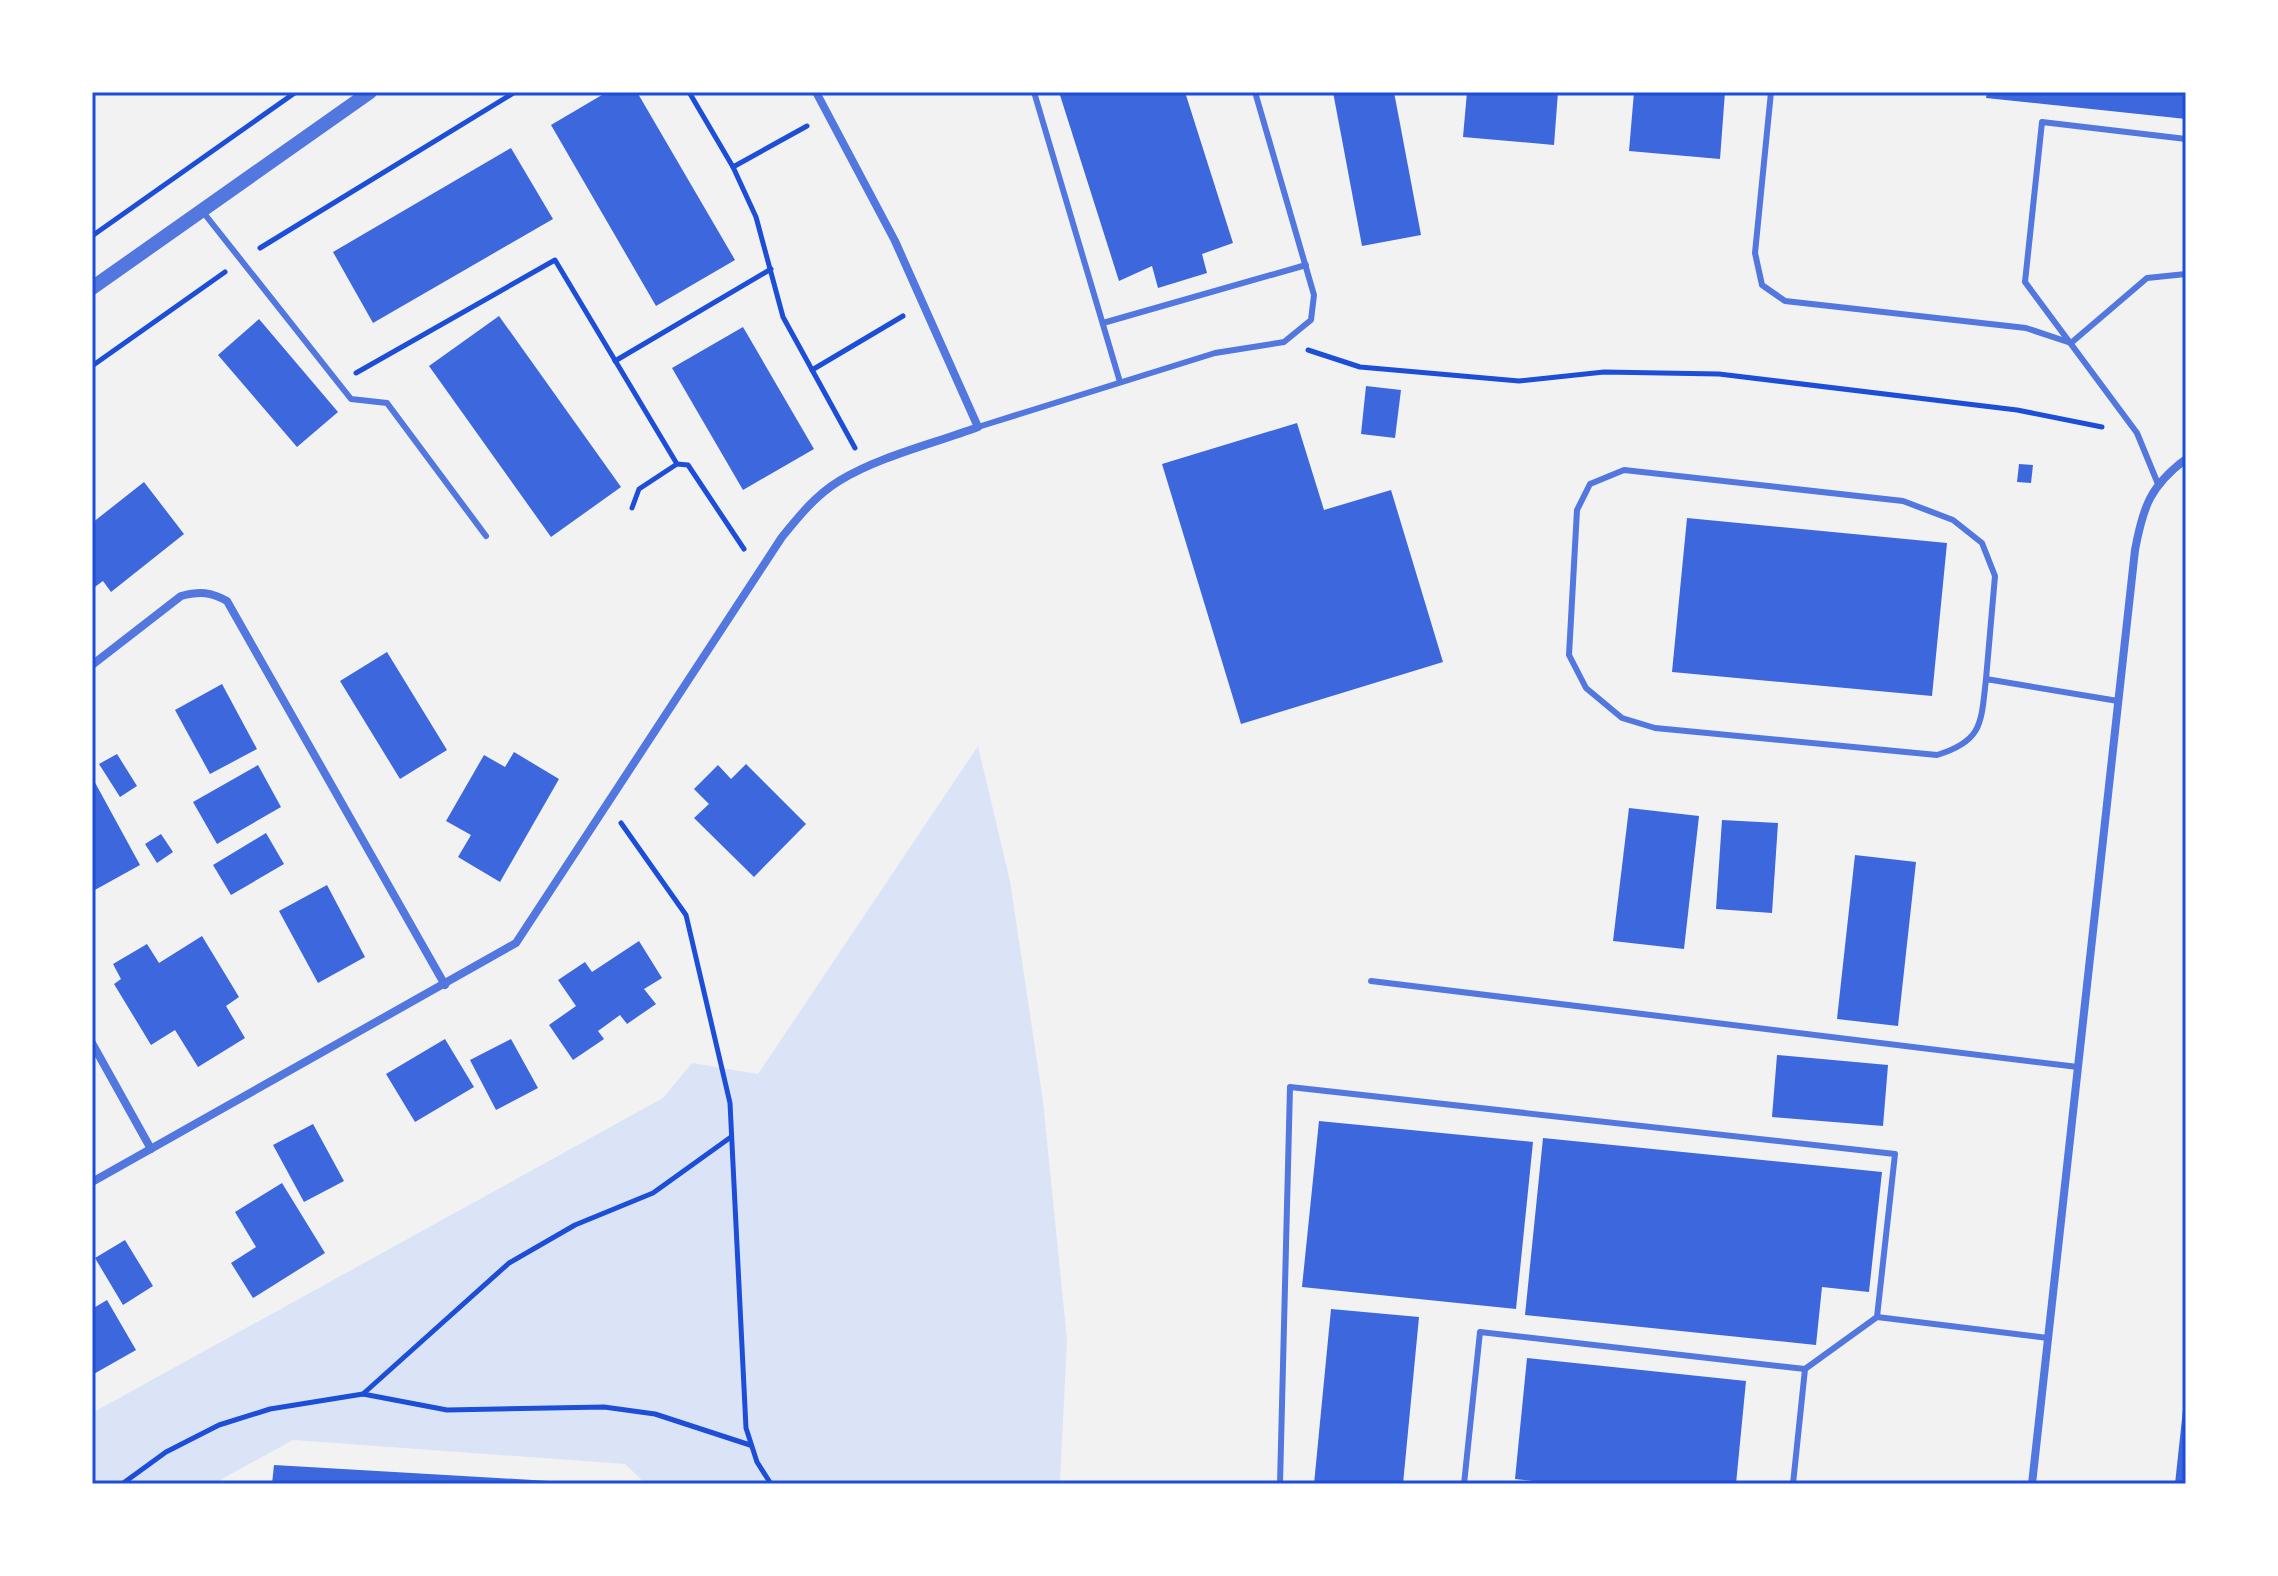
<svg xmlns="http://www.w3.org/2000/svg" width="2278" height="1576" viewBox="0 0 2278 1576" font-family="Spectral,serif">
  <rect width="100%" height="100%" fill="#f2f2f2"/>
  <!-- green -->
  <polygon fill="#dbe4f7" points="978,746 1010,881 1043,1101 1067,1339 1060,1484 646,1484 625,1464 293,1440 213,1484 92,1484 92,1413 663,1098 692,1063 758,1074"/>
  <!-- building -->
  <g fill="#3d67dc">
    <polygon points="607,92 637,92 735,260 656,306 551,125"/>
    <polygon points="1059,92 1185,92 1233,243 1202,254 1207,273 1158,288 1152,266 1119,281"/>
    <polygon points="1333,92 1394,92 1421,235 1362,246"/>
    <polygon points="1467,92 1558,92 1554,145 1463,137"/>
    <polygon points="1634,92 1725,92 1720,159 1629,151"/>
    <polygon points="1987,92 2186,92 2186,119 1986,98"/>
    <polygon points="511,148 553,219 373,323 333,252"/>
    <polygon points="499,316 621,487 551,537 429,366"/>
    <polygon points="259,319 338,412 297,447 218,355"/>
    <polygon points="743,327 814,449 743,490 672,368"/>
    <polygon points="1366,386 1401,390 1395,438 1361,434"/>
    <polygon points="1297,423 1324,510 1391,490 1443,662 1241,724 1162,464"/>
    <polygon points="2019,464 2033,465 2031,483 2017,482"/>
    <polygon points="144,482 184,534 111,592 103,581 92,589 92,523"/>
    <polygon points="1687,518 1947,543 1932,696 1672,672"/>
    <polygon points="387,652 447,750 400,779 340,681"/>
    <polygon points="222,684 257,749 210,774 175,710"/>
    <polygon points="514,752 559,779 500,882 458,857 471,835 446,821 484,755 505,767"/>
    <polygon points="117,754 137,786 120,797 99,764"/>
    <polygon points="746,764 806,824 754,877 694,818 709,804 694,789 718,765 731,779"/>
    <polygon points="258,765 281,807 217,844 193,802"/>
    <polygon points="92,777 140,865 93,891 92,889"/>
    <polygon points="1629,808 1699,816 1684,949 1613,941"/>
    <polygon points="1722,820 1778,823 1772,913 1716,909"/>
    <polygon points="266,833 284,864 231,895 213,865"/>
    <polygon points="161,834 173,852 157,863 145,844"/>
    <polygon points="1855,855 1916,862 1898,1026 1837,1019"/>
    <polygon points="327,885 365,957 318,983 279,911"/>
    <polygon points="202,936 239,997 226,1006 245,1038 198,1067 175,1030 151,1045 114,984 121,979 113,964 147,944 159,963"/>
    <polygon points="639,941 662,978 644,989 656,1004 627,1024 620,1015 598,1031 604,1039 573,1060 549,1025 576,1006 558,980 585,962 592,972"/>
    <polygon points="445,1039 474,1087 415,1122 386,1074"/>
    <polygon points="511,1039 538,1088 496,1110 470,1060"/>
    <polygon points="1777,1055 1888,1065 1883,1126 1772,1117"/>
    <polygon points="1319,1121 1533,1142 1516,1309 1302,1287"/>
    <polygon points="313,1124 344,1181 304,1202 273,1145"/>
    <polygon points="1543,1138 1882,1172 1869,1292 1822,1287 1816,1345 1525,1315"/>
    <polygon points="282,1183 325,1253 253,1298 231,1263 256,1247 235,1212"/>
    <polygon points="125,1240 153,1286 123,1305 95,1258"/>
    <polygon points="107,1300 136,1350 92,1375 92,1309"/>
    <polygon points="1331,1309 1419,1317 1403,1484 1314,1484"/>
    <polygon points="1527,1358 1746,1381 1736,1484 1560,1484 1515,1479"/>
    <polygon points="2184,1400 2186,1484 2175,1484"/>
    <polygon points="274,1465 566,1482 565,1484 272,1484"/>
  </g>
  <g fill="none" stroke-linecap="round" stroke-linejoin="round">
    <!-- path -->
    <g stroke="#1d4ed8" stroke-width="5">
      <polyline points="689,92 733,167 756,217 783,317 855,448"/>
      <polyline points="733,167 807,126"/>
      <polyline points="92,236 296,92"/>
      <polyline points="260,248 515,92"/>
      <polyline points="1308,350 1360,367 1519,381 1604,372 1719,374 2017,410 2102,427"/>
      <polyline points="615,361 771,269"/>
      <polyline points="92,366 225,272"/>
      <polyline points="812,370 903,316"/>
      <polyline points="356,373 555,260 677,464 688,465 744,549"/>
      <polyline points="632,508 639,489 677,464"/>
      <polyline points="621,823 686,915 730,1103 746,1428 757,1462 771,1484"/>
      <polyline points="363,1394 509,1263 575,1225 653,1193 731,1137"/>
      <polyline points="122,1484 166,1452 219,1425 270,1409 363,1394 447,1410 604,1407 655,1414 750,1445"/>
    </g>
    <!-- service -->
    <g stroke="#5277de" stroke-width="6">
      <polyline points="1034,92 1120,382"/>
      <polyline points="1771,92 1755,253 1762,285 1785,301 2026,328 2071,343 2147,278 2186,274"/>
      <polyline points="203,212 351,399 387,403 486,536"/>
      <polyline points="1103,323 1306,265"/>
      <polyline points="978,427 1215,353 1284,342 1311,320 1314,295 1255,92"/>
      <polyline points="2158,484 2137,433 2025,282 2042,122 2186,139"/>
      <path d="M1986,679C1981,723 1983,741 1937,755L1655,728L1622,718L1586,688L1569,655L1577,510L1590,484L1624,470L1903,501L1953,520L1982,543L1995,576L1986,679L2118,701"/>
      <polyline points="1371,981 2078,1067"/>
      <polyline points="1280,1484 1290,1087 1895,1154 1877,1317"/>
      <polyline points="1464,1484 1480,1332 1805,1369 1877,1317 2048,1338"/>
      <polyline points="1793,1484 1805,1369"/>
    </g>
    <!-- minor -->
    <g stroke="#5277de" stroke-width="8">
      <path d="M92,665L181,596C200,591 211,592 227,601L445,985"/>
      <polyline points="92,1043 151,1149"/>
      <path d="M92,1182L516,943L782,537C799,516 816,495 839,481C880,456 933,444 978,427L895,241L816,92"/>
      <path d="M2032,1484L2135,550C2143,507 2150,486 2186,459"/>
    </g>
    <!-- tertiary -->
    <polyline stroke="#5277de" stroke-width="14" points="92,288 370,92"/>
  </g>
  <!-- border -->
  <rect width="2278" height="1576" fill="none" stroke="#ffffff" stroke-width="188"/>
  <rect x="94" y="94" width="2090" height="1388" fill="none" stroke="#1d4ed8" stroke-width="3"/>
</svg>
